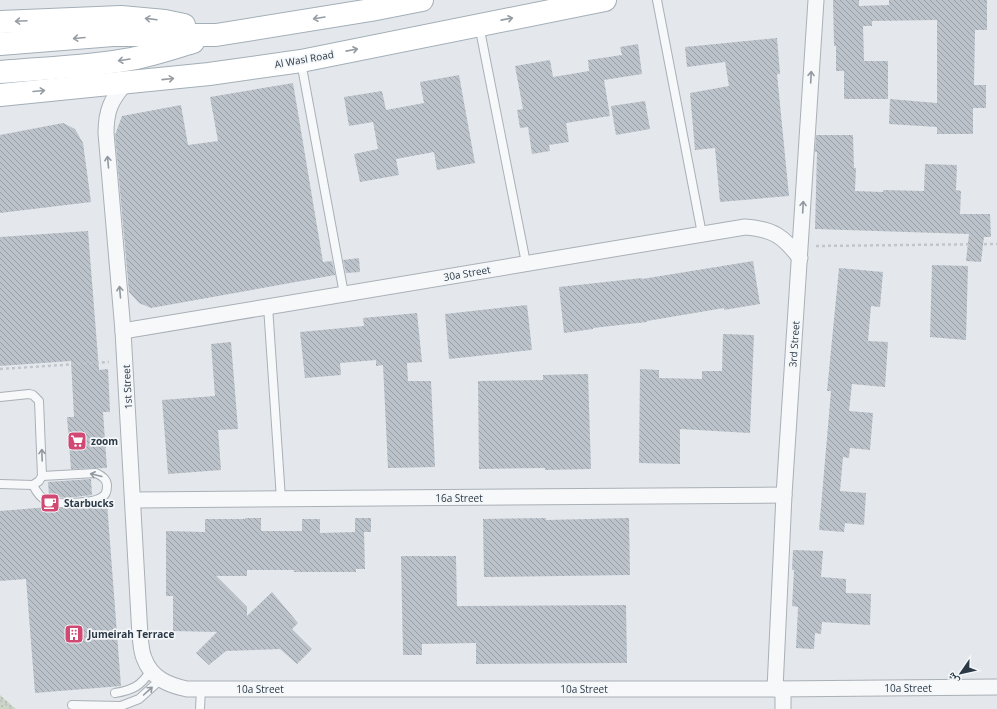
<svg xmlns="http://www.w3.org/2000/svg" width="997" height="709" viewBox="0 0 997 709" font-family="'Open Sans','Noto Naskh Arabic',sans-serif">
  <defs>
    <pattern id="park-dots" width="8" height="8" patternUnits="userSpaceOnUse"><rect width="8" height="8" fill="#ccd6c5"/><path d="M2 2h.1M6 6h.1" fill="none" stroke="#afb8ab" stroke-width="1.8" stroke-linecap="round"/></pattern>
    <pattern id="building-back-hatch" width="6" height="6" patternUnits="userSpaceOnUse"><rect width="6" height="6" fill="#bbc2ca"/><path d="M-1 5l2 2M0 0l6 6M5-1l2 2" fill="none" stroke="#989fa6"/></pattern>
  </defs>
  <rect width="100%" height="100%" fill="#e4e8ec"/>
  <!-- park -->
  <polygon fill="url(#park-dots)" points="0,695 16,709 0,709"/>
  <!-- building -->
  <g fill="url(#building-back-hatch)">
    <polygon points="833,0 859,0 859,6 889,5 889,0 987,0 987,30 975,30 974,85 986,85 986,108 973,108 973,134 937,134 937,127 889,124 890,99 937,103 937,20 872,21 872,26 863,26 864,61 888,61 888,99 844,99 844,71 836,71 836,46 834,46"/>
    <polygon points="777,38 780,74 777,74 789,196 720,202 715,148 695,150 690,93 729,86 725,62 687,67 685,47"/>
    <polygon points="638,44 642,74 604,80 610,116 566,123 569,142 549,145 550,151 532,154 528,127 520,128 517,110 523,109 515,66 550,60 553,77 589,71 588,60 622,55 620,47"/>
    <polygon points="459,75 475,163 437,170 434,152 396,159 399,175 360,182 354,154 378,149 373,122 349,126 344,97 382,91 386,110 424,103 420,82"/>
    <polygon points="293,83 323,262 332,261 335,275 151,308 139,303 129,292 115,135 122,116 181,105 188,145 218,141 210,97"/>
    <polygon points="645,101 650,129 616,135 611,106"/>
    <polygon points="63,123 75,129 83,143 91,202 0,213 0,135"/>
    <polygon points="816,135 853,135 854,168 856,168 855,191 883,192 883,190 924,191 925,164 957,165 956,190 961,191 960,214 990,214 991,237 984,237 981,262 966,261 969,234 815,229 817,152 815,152"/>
    <polygon points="88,231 99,370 108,369 110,412 103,412 107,468 71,469 67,417 74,417 71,361 0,366 0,237"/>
    <polygon points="359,258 360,272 346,273 343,260"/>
    <polygon points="753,261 760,304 724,310 724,308 647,321 647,322 593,328 593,329 564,333 559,287 642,278 642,279"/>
    <polygon points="932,265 968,266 966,340 930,337"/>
    <polygon points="839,268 883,272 880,307 871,306 868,341 888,342 885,387 852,384 849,411 873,413 870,450 850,448 849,458 843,457 840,491 866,493 864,525 845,523 844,532 819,530 831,391 827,391"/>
    <polygon points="527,305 532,350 449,359 445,314"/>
    <polygon points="417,313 422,362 407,363 408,381 431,381 435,467 388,468 383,365 376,366 376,360 340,363 341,375 305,378 300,332 364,326 363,318"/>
    <polygon points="723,334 754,335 750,433 680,429 680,464 639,463 640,369 659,370 659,378 702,379 702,371 722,371"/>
    <polygon points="231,342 238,429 218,430 221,470 168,474 162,400 215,396 211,344"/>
    <polygon points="588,374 591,469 545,470 545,468 479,469 478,381 543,380 543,375"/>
    <polygon points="91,479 92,495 66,498 49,496 48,482"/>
    <polygon points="102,503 107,503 121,686 35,693 26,579 0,581 0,511 49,507 76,508 93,506"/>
    <polygon points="245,518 261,518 261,531 302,531 302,519 320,519 320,533 355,532 355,518 371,518 371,532 364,532 365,569 356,569 356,572 293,572 295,570 247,570 247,576 216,576 247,607 247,616 272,592 298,623 292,629 312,649 297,664 280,649 226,651 209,665 196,653 217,632 173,631 173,596 166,596 166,531 205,532 205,519 245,519"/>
    <polygon points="546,518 546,520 629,518 630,575 484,577 483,519"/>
    <polygon points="793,550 823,551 821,577 846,579 846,593 871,594 870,625 822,622 821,634 815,633 814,649 796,648 798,607 792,606 794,570 792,570"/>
    <polygon points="401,556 456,556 457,606 626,605 627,663 476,664 476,643 422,644 422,655 403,655"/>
  </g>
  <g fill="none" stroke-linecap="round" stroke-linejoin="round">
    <defs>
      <g id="service">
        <polyline points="657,0 702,234"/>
        <polyline points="479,25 526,263"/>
        <polyline points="301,62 344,294"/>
        <polyline points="268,306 281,499"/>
        <polyline points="0,397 29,394 33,395 39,401 42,476 39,481 33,485 0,484"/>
        <path d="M33,485C36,491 40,498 47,501C56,505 95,503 102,497C106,495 107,490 107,486C107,479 102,476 96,473L42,476"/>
        <path d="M115,693C133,690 141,686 151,670"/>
        <polyline points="72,705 121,706 139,699 160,680"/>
        <polyline points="200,709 201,689"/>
      </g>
      <g id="minor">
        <path d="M126,83C111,99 106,111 106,133L123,331L140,636C141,643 141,651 144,658C151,678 168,685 187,689H775L997,687"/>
        <path d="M123,331L745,227C773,229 783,236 800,258"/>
        <polyline points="134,500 784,495"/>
        <polyline points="775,689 784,495 816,0"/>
        <polyline points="783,689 783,709"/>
      </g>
      <g id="primary">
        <polyline points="0,22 121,17 165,21 184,25"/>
        <polyline points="0,44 113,35 216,35 371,10 422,0"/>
        <path d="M0,72C44,68 88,67 131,59C152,55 173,48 193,42"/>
        <polyline points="0,95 209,74 301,61 605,0"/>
      </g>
    </defs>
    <!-- service casing -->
    <use href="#service" stroke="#a9b0b7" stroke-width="10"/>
    <!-- minor casing -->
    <use href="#minor" stroke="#a9b0b7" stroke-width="17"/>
    <!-- primary casing -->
    <use href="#primary" stroke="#a3afb8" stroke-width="24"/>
    <!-- path -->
    <g stroke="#c2c6cb" stroke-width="2.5" stroke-dasharray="3 3" stroke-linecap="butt">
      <polyline points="816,246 997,244"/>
      <polyline points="0,369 109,362"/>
      <polyline points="0,700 12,709"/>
    </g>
    <!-- service -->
    <use href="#service" stroke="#f7f8fa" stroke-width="8"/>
    <!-- minor -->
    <use href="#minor" stroke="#f7f8fa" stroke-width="15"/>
    <!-- primary -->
    <use href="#primary" stroke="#fff" stroke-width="22"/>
  </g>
  <!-- one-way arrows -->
  <defs><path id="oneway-shaft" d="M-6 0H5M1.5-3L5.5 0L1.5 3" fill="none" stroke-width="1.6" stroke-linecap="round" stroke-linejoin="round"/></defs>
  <g stroke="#959ca2">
    <use href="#oneway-shaft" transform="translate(319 18) rotate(171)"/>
    <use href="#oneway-shaft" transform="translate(151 19) rotate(-173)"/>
    <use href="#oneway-shaft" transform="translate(507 19) rotate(-11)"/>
    <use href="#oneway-shaft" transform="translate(21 21) rotate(177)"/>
    <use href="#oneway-shaft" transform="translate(79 38) rotate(175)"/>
    <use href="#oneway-shaft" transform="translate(352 50) rotate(-11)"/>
    <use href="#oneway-shaft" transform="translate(124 60) rotate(171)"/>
    <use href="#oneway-shaft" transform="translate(168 79) rotate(-6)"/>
    <use href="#oneway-shaft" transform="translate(39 91) rotate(-5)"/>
  </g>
  <g stroke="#9198a0">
    <use href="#oneway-shaft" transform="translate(811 77) rotate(-87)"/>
    <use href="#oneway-shaft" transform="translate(108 162) rotate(-95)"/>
    <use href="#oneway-shaft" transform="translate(803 207) rotate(-87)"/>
    <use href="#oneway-shaft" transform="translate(120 292) rotate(-95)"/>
    <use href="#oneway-shaft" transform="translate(42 455) rotate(-92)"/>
    <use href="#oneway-shaft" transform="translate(96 475) rotate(-166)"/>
    <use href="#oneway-shaft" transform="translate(148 691) rotate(-42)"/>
  </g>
  <!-- icons -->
  <defs>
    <symbol id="supermarket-square" viewBox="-11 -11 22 22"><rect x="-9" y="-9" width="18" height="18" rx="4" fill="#d14873" stroke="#f4f7f9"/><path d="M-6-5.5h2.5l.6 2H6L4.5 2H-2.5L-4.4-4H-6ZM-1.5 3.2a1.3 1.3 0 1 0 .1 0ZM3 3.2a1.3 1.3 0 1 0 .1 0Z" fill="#fff"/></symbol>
    <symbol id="cafe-square" viewBox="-11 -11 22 22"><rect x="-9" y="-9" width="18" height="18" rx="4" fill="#d14873" stroke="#f4f7f9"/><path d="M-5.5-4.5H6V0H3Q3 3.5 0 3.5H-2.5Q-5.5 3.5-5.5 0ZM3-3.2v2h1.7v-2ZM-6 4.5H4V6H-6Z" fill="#fff"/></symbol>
    <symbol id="building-square" viewBox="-11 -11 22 22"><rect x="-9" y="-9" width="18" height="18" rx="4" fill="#d14873" stroke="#f4f7f9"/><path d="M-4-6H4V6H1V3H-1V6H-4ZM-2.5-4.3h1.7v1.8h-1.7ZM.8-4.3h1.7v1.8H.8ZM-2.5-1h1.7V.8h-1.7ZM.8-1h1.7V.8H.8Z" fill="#fff"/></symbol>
  </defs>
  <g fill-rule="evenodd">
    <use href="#supermarket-square" x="66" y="430" width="22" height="22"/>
    <use href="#cafe-square" x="39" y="492" width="22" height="22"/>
    <use href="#building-square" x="63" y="623" width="22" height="22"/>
  </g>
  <g text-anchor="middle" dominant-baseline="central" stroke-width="3.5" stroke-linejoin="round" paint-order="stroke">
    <!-- street labels -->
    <g font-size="10" fill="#2b3845" stroke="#f4f7f9">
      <text transform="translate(304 59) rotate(-10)">Al Wasl Road</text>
      <text transform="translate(467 273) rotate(-10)">30a Street</text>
      <text transform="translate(794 344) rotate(-86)">3rd Street</text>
      <text transform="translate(127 387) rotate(-93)">1st Street</text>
      <text x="459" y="498">16a Street</text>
      <text x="908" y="688">10a Street</text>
      <text x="260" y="689">10a Street</text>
      <text x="584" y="689">10a Street</text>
    </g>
    <!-- poi labels -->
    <g font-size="10" font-weight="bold" fill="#2b3845" stroke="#f4f7f9" text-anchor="start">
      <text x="91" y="441">zoom</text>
      <text x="64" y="503">Starbucks</text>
      <text x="88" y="634">Jumeirah Terrace</text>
    </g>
  </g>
  <!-- north arrow -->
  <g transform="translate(961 673) rotate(236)" stroke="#f4f7f9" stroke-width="3" paint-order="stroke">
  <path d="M0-3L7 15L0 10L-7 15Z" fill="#2b3845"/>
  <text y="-6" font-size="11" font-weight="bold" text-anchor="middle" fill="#2b3845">ش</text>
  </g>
</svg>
